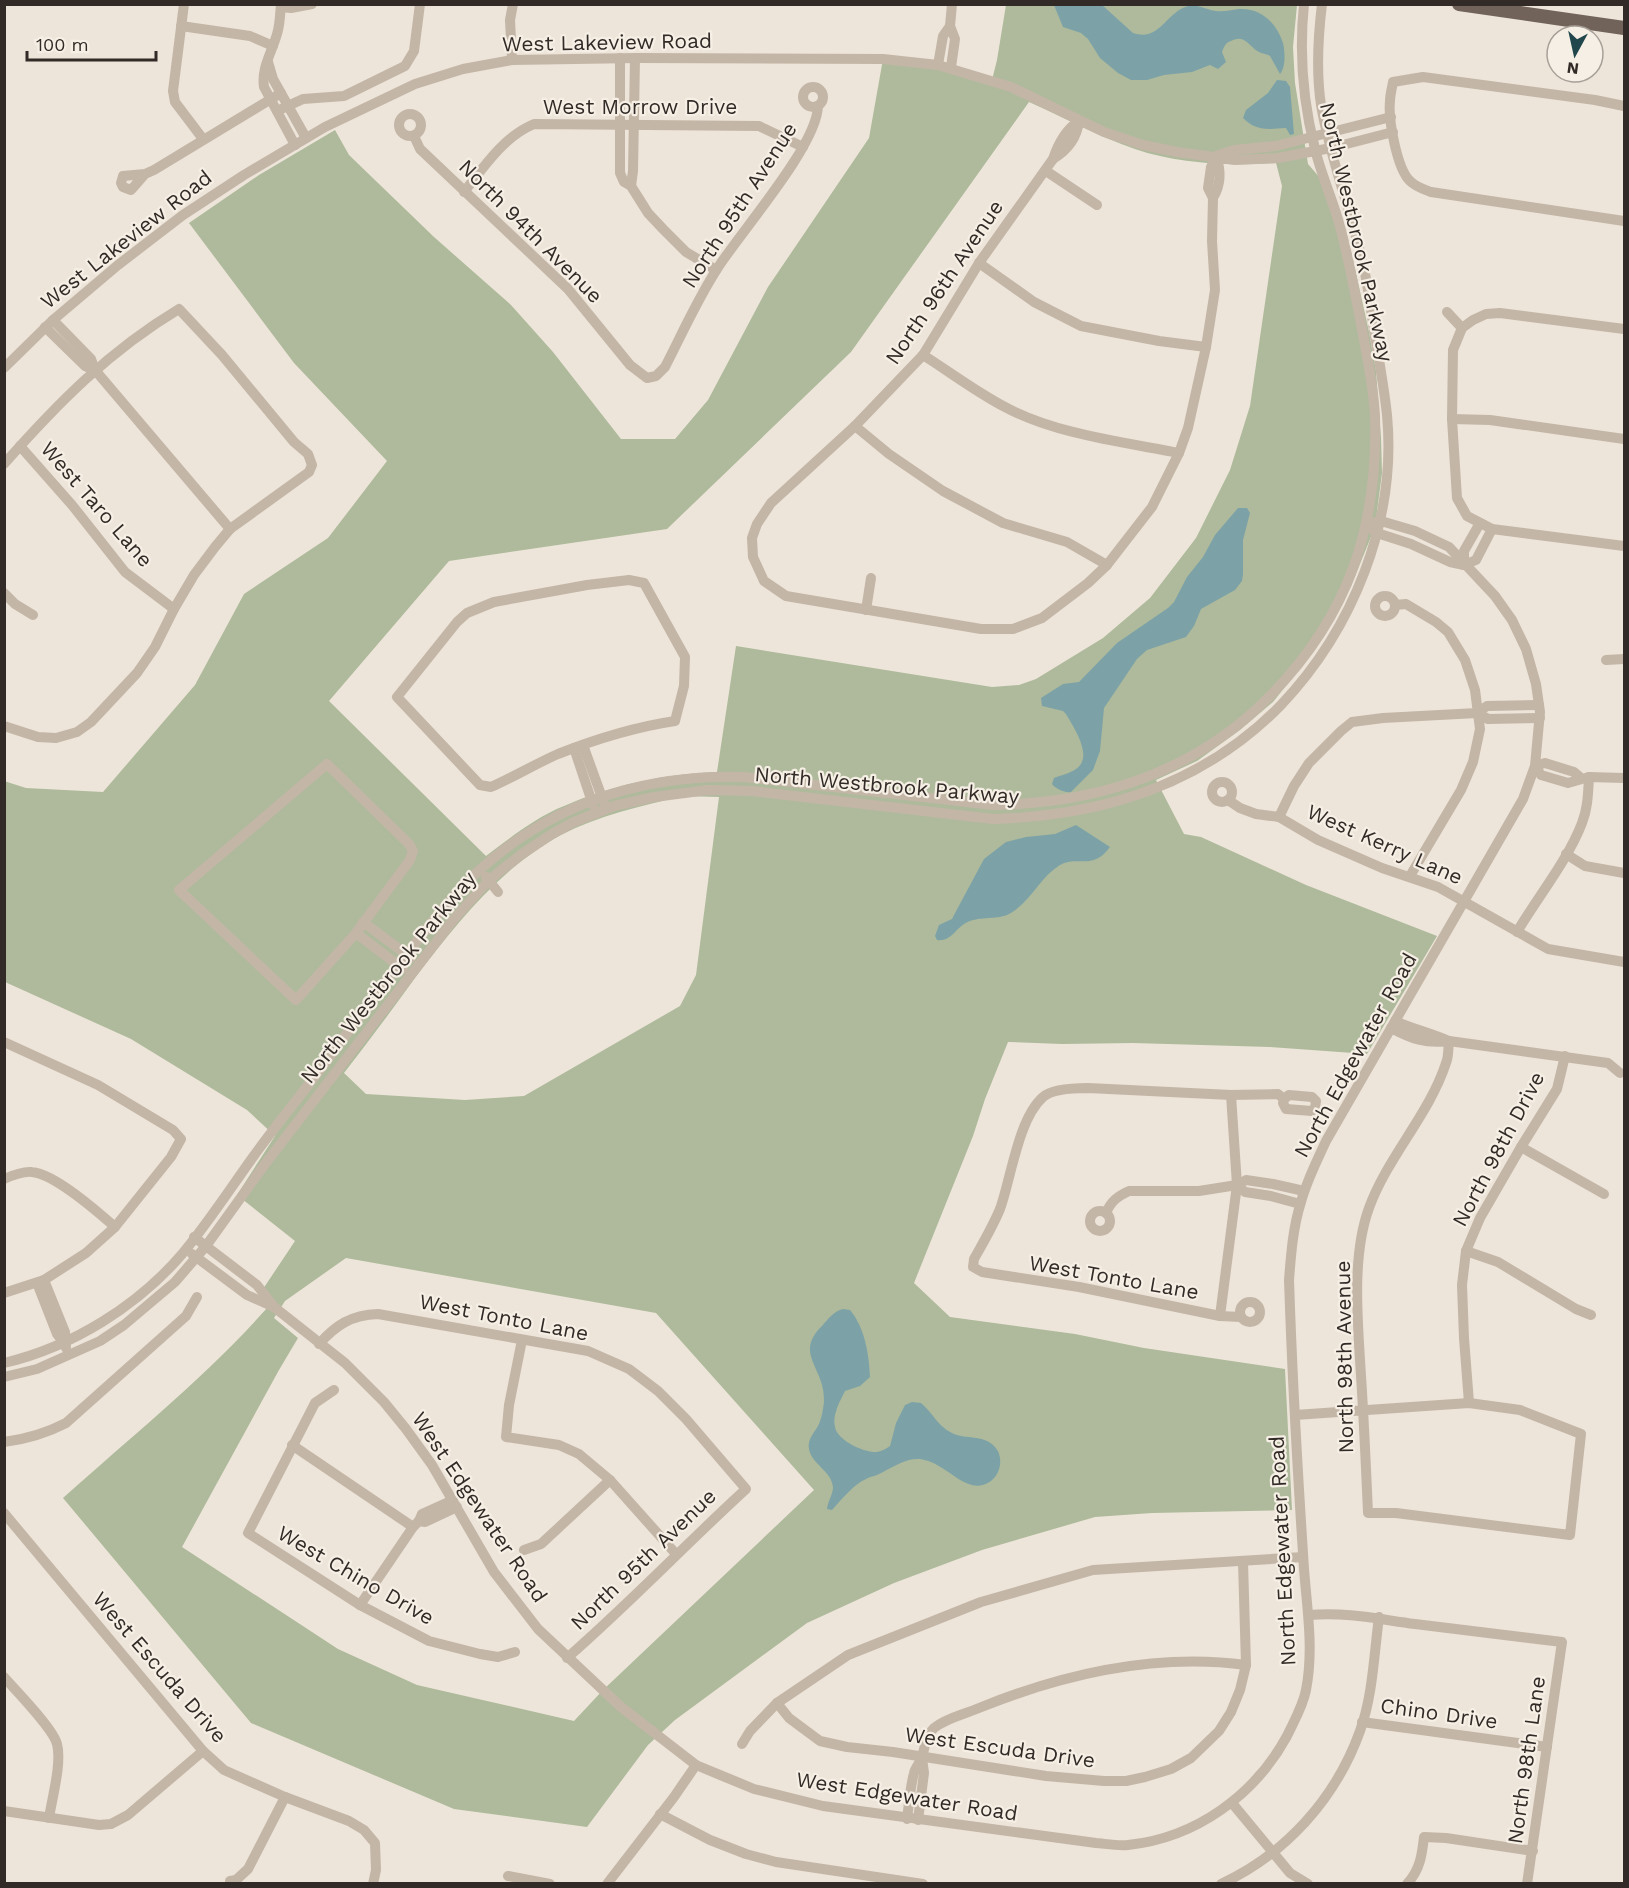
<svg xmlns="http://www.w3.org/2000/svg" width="1629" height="1888" viewBox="0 0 1629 1888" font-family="'Work Sans',sans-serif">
  <rect width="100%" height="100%" fill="#ede5d9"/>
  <!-- green -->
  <path fill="#aeba9b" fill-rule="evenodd" d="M1006,5H1297L1293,47L1295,83L1308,164L1333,193L1352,255L1369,332L1376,371L1381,438L1382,473L1375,527L1351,586L1316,648L1273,702L1240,730L1197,761L1156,780L1184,834L1201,837L1306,885L1437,936L1367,1054L1270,1047L1133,1043L1062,1044L1008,1042L985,1099L973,1136L914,1283L950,1317L1075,1334L1144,1348L1285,1369L1292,1510L1152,1513L1095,1517L982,1550L894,1583L807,1623L675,1720L648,1745L587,1827L454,1809L251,1723L63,1498C134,1434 211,1373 274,1300L263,1289L295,1241L237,1195L275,1136L247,1110L131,1039L5,982L4,781L26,788L103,792L195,685L244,594L328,538L387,461L294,363L189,223L259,175L335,130L349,155L434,237L511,305L553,352L621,439H675L708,400L768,287L869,138L883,59L992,80L997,60ZM1029,102C1065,118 1098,136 1135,149C1178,164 1230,166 1276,163L1282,186L1250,406L1230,470L1196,538L1150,598L1103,638L1036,679L1019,685L992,687L736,646L717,772C665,774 612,785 564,806C536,817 510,838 486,856L329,701L449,561L667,529L851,352ZM683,796L719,797L696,975L680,1006L524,1096L465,1100L366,1094L344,1073C368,1042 392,1010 415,978C457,923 499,869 561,835C599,815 642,806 683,796ZM346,1258L656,1313L814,1490L603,1690L574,1721L417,1685L338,1649L182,1547L279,1370L298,1338L274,1318L285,1301Z"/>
  <!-- water -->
  <g fill="#7ca2a7">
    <path d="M1054,5H1102L1133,33C1160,42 1166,12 1188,6C1198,4 1206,10 1216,11C1223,12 1231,10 1239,9C1261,8 1276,22 1283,43C1285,52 1286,67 1280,74L1270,56C1267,54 1264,54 1261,53C1249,48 1246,33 1231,41C1225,43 1224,47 1222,52L1226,62L1218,69L1210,65L1192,72L1164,75L1147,80H1131L1118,73L1100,58L1088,39L1081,33L1063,27Z"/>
    <path d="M1277,80L1286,81L1290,87L1294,134L1290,135L1286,128C1269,129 1257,132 1243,118L1246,110L1268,93Z"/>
    <path d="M1238,508H1247L1250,513L1243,540V574L1242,581L1235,590L1201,609L1194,626L1186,637L1147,650L1137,659L1104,708L1100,751L1093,770L1071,792C1065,793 1056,789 1052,784L1054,778C1061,775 1069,774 1076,769C1094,757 1074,728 1066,714L1063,711L1042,706L1041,698L1063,684L1079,682L1117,643L1168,608L1174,602L1187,577L1203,557L1215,535Z"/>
    <path d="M1076,825L1110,847C1093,871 1077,855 1060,865C1040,877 1031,902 1009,914C995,921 978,915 964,924C955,930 950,942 937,940L935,936L939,925L952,919L954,915L984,859L1006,842L1026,837L1055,834Z"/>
    <path d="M843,1309L850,1310C865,1328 869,1354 870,1377L860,1386L845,1391C840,1401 832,1415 835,1427C837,1440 864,1453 877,1452C882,1451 886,1449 890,1446L896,1423L905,1405L912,1402L921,1403C933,1413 938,1427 954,1434C966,1439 982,1435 993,1445C1006,1456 1001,1480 983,1485C968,1489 954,1475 942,1468C917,1452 906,1460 883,1472C877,1476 871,1476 866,1479C853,1485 842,1499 832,1510L827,1509C828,1501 833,1494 833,1487C831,1470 812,1465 809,1449C807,1439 815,1432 819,1424C822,1417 823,1409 824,1402C826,1368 793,1354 822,1326C828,1319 834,1311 843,1309Z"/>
  </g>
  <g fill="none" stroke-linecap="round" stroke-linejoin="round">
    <!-- minor -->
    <g stroke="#c4b6a7" stroke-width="10">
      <polyline points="184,4 173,91 175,102 203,139"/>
      <path d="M281,4C280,14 280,25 277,34C272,52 261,68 264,87L295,145"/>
      <polyline points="281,7 291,8 312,4"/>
      <polyline points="181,26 250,36 273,46"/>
      <polyline points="620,58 620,173 624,182 631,186 648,213 663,229 686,252 716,270"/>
      <polyline points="512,60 510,20 513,4"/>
      <polyline points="268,62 273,79 306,138"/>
      <polyline points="938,65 943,36 950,26"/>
      <polyline points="951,67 955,39 950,26 952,4"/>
      <circle cx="813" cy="97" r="10"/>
      <path d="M1624,106L1595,100L1423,77L1393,82C1392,88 1390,95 1390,101C1388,119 1397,169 1410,181C1416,187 1423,189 1431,192L1624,221"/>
      <polyline points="277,111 303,99 344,96 405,66 414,51 420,4"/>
      <circle cx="410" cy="125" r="11"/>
      <path d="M1079,121C1065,130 1058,144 1053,159L979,263L923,355L855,426L771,503L757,524L752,538L753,557L764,581L786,596L981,629H1013L1042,618L1088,583L1107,565L1152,507L1179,453L1188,428L1206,347L1215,290L1212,241L1213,198L1208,188L1211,167L1216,156"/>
      <path d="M414,136L420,149L568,289L630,365L647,378L656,376L665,367C682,334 697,300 717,269C741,231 817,146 818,106"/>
      <polyline points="1216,156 1234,150 1276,146 1391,117"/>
      <path d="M1053,159C1068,150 1077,138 1079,121"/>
      <polyline points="1046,171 1097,205"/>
      <polyline points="145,174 131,190 123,187 121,183 123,176 145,174 154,170 281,93"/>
      <polyline points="631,186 633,171 635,58"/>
      <path d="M464,192C484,167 503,137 534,124L759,126L803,147"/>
      <path d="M1213,198C1221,185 1221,170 1216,156"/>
      <polyline points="979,263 1034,302 1081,326 1159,341 1206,347"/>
      <polyline points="1447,312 1462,328"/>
      <polyline points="53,320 91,359 95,370 230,529"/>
      <polyline points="45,327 85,366 95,370"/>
      <polyline points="1624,329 1500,313 1486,314 1473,320 1462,328 1453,350 1452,419 1457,498 1467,516 1492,529 1624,546"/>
      <path d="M923,355C950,372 976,392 1005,407C1055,434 1123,442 1179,453"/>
      <polyline points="4,368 53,320 118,265 183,215 244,175 325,127 415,84 463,69 512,60 637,58 883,59 938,65 1011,87 1104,132 1143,145 1177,152 1235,160 1278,158 1331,148 1393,132"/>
      <polyline points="1452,419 1490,420 1624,439"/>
      <polyline points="855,426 889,454 943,491 1003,523 1067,542 1107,565"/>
      <polyline points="20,446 72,505 125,572 174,609"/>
      <path d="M4,464C58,403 109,351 179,309L222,355L294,442L308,454L312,465L309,472L230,529L215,547L194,575L174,609L155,647L137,673L91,722L77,732L56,738L38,737L4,726"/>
      <polyline points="1373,530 1377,533 1411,544 1450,562 1464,565"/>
      <polyline points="1464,565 1476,560 1492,529"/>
      <polyline points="1464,565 1464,551 1480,523"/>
      <path d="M629,580L644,583L685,657L684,686L675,721C635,727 596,739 558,754C535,764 514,777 491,787L480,785L397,697L457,622L467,613L494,602L587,585Z"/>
      <polyline points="4,593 15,604 33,615"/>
      <circle cx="1385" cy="606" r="10"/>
      <polyline points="1395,605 1406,604 1436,622 1448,632 1465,660 1475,690 1480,729 1473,762 1461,790 1410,876"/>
      <polyline points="866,610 871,578"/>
      <polyline points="1606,660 1624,659"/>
      <polyline points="1477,713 1488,719 1540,718"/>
      <polyline points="583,745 604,803"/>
      <polyline points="574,748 593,805"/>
      <polygon points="327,764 409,844 413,851 410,860 356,933 296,1000 179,890"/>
      <polyline points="1581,778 1574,772 1545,763 1535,766 1541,775 1568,783 1589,777 1624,778"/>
      <circle cx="1222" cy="792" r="10"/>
      <polyline points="1228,800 1240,808 1256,814 1279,817 1318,840 1382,868 1438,887 1548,949 1624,962"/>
      <polyline points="1279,817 1294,786 1309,763 1341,731 1352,722 1383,718 1477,713 1487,706 1539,705"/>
      <polyline points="1566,854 1585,866 1624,873"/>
      <polyline points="486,877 498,892"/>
      <polyline points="363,922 411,958"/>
      <path d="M1517,932C1537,898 1568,860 1582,823C1588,808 1588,793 1589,777"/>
      <polyline points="356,933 403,969"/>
      <path d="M1395,1021C1413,1029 1431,1033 1449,1041L1608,1063L1620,1073"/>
      <path d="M1391,1028C1412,1039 1425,1044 1449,1041"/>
      <polyline points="4,1042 98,1085 173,1130 181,1139 171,1157 115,1227 86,1253 44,1280 4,1293"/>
      <polyline points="1521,1147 1604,1194"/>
      <path d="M4,1179C13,1175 23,1171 32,1172C55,1174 98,1212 115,1227"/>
      <polyline points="1237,1185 1245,1192 1271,1196 1300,1204"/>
      <circle cx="1100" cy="1221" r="10"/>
      <path d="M1106,1213C1111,1201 1118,1196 1129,1191H1199L1237,1185L1246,1180L1273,1184L1304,1191"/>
      <path d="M194,1237L257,1285L274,1307L345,1363L384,1402L406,1429L432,1465L494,1572L538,1629L621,1707L696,1765L754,1789L823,1806L1096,1843C1107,1844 1118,1846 1128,1845C1196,1838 1255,1795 1287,1736C1294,1721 1303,1706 1306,1690C1315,1644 1305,1599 1303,1553C1297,1462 1292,1371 1289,1280C1291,1254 1293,1227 1301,1202C1307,1180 1317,1161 1326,1141L1523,799L1535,766L1540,712L1536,684L1526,649L1512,620L1495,596L1449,547L1415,531L1381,521L1367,524"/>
      <polyline points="1466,1251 1498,1262 1576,1309 1591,1315"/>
      <polyline points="192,1254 247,1295 274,1307"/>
      <polyline points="44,1280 65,1332 66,1348"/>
      <polyline points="37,1283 57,1334 64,1343"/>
      <circle cx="1250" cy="1312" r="10"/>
      <polyline points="1220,1316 1237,1185 1231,1095"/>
      <path d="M1241,1317L1220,1316L1079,1287L982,1272L973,1267L974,1259C983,1243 993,1226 1000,1209C1011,1179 1018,1119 1043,1097C1052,1089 1076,1088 1088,1088L1231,1095L1278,1094L1284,1099L1283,1103L1286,1109L1312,1111L1315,1108L1316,1101L1312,1097L1289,1095L1284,1099"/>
      <polyline points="522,1340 509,1405 506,1437 559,1445 579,1454 610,1480 676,1554"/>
      <path d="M319,1344C336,1325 351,1315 378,1314L588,1351L629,1369L658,1391L686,1419L746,1489C686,1544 629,1604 567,1658"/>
      <path d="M4,1363C72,1347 138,1306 183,1253C208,1223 230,1189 253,1157C276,1125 302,1094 325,1063C344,1038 362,1012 382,987C411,950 439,909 473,876C549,804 640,774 744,777L994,805C1100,803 1196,772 1271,695C1349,615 1378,527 1375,417C1374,388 1367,358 1362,329C1355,294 1349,258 1339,223C1332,198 1321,174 1315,149C1303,102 1299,53 1304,4"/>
      <path d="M4,1377L37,1369L100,1341L124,1325L175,1282L206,1246L265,1164L454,919L489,880L522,854L552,834L574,822L614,806L654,797L708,790L752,791L993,819C1102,816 1203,785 1281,705C1353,629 1397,521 1387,415C1384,387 1379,359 1374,331C1371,309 1368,286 1363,264C1351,210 1330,159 1321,105C1316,72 1318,37 1322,4"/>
      <polyline points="334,1390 315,1403 248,1533 360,1605 429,1641 480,1654 498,1657 515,1652"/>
      <polyline points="1469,1403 1464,1338 1462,1285 1466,1251 1480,1218 1521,1147 1557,1089 1565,1056"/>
      <path d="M1295,1415L1469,1403L1520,1410L1581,1434L1570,1535L1396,1513H1368C1366,1467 1364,1421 1361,1376C1358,1324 1351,1257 1369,1208C1388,1156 1429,1115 1446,1063C1449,1056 1448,1048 1449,1041"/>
      <path d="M4,1442C27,1439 45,1434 66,1423L186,1316L197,1297"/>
      <polyline points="292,1445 413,1527"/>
      <polyline points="4,1513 203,1751 224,1770 285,1797 349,1821 364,1830 375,1843 376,1870 373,1884"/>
      <polyline points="419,1521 422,1514 453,1500"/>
      <polyline points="524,1550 541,1544 610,1480"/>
      <polyline points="360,1605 413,1527 419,1521 425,1522 457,1507"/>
      <path d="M1309,1615C1348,1612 1377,1619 1415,1624C1464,1630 1513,1636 1562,1642L1527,1884"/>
      <path d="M4,1677C16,1691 53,1728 57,1744C62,1763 52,1798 49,1818"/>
      <polyline points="777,1703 789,1718 820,1741 847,1747 893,1752 1046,1776 1104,1781 1126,1781 1145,1777 1171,1769 1191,1758 1219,1731 1231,1712 1240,1690 1246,1665 1243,1562"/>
      <polyline points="1362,1722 1547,1747"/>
      <polyline points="742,1744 750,1731 777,1703 848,1655 981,1602 1093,1570 1303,1557"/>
      <polyline points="1232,1803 1290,1873 1308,1884"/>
      <polyline points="4,1811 99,1825 111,1824 128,1815 203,1751"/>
      <polyline points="660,1814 710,1840 746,1854 776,1862 923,1884"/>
      <path d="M907,1819C909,1804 910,1788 914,1773C915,1768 920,1763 922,1757C925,1748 925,1736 934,1728C946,1718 965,1714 979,1708C1063,1674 1156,1653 1246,1665"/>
      <polyline points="918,1820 924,1773 922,1758"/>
      <polyline points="508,1876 550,1884"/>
      <polyline points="230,1881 236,1880 248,1869 285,1797"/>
      <polyline points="607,1884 674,1797 696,1765"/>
      <path d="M1221,1884C1286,1854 1336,1798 1360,1731C1373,1695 1374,1654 1379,1617"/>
      <path d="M1407,1884C1420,1870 1422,1855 1424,1837L1446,1838L1533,1851"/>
    </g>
    <!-- major -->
    <polyline stroke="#716359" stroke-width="14" points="1459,4 1624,28"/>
  </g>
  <g text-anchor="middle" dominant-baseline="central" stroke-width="4.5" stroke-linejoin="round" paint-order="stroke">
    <!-- street labels -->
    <g font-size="21" fill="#312a26" stroke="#f6efe5">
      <text transform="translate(607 42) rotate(-1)">West Lakeview Road</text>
      <text x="640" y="106">West Morrow Drive</text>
      <text transform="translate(739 205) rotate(-57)">North 95th Avenue</text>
      <text transform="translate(531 231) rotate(45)">North 94th Avenue</text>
      <text transform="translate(1357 232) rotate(77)">North Westbrook Parkway</text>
      <text transform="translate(126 239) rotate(-38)">West Lakeview Road</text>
      <text transform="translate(944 282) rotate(-56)">North 96th Avenue</text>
      <text transform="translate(97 504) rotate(49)">West Taro Lane</text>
      <text transform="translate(887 785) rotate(5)">North Westbrook Parkway</text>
      <text transform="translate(1385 844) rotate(24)">West Kerry Lane</text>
      <text transform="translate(388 977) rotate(-51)">North Westbrook Parkway</text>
      <text transform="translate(1355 1055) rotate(-61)">North Edgewater Road</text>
      <text transform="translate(1498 1149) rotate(-62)">North 98th Drive</text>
      <text transform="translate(1114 1277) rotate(10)">West Tonto Lane</text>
      <text transform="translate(504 1317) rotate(11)">West Tonto Lane</text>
      <text transform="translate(1344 1357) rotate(-91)">North 98th Avenue</text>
      <text transform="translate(480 1507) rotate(56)">West Edgewater Road</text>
      <text transform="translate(1282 1551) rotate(-93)">North Edgewater Road</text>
      <text transform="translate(643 1559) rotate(-44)">North 95th Avenue</text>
      <text transform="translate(356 1575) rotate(30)">West Chino Drive</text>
      <text transform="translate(160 1667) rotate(49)">West Escuda Drive</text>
      <text transform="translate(1439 1713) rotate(8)">Chino Drive</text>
      <text transform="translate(1000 1747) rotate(8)">West Escuda Drive</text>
      <text transform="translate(1526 1760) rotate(-82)">North 98th Lane</text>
      <text transform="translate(907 1796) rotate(9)">West Edgewater Road</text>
    </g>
  </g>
  <!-- border -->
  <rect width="1629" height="1888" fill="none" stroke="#312a26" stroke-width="12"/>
  <!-- north arrow -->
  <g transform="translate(1575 54) rotate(188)"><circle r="28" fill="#f6efe5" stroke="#a7a099" stroke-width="1.5"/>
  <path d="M0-4.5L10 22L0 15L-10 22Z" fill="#21474d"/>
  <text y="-9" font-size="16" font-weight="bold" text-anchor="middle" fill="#312a26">N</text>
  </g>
  <!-- scale -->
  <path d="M27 51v9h129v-9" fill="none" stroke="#312a26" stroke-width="3"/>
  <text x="36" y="51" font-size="18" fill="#312a26" stroke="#f6efe5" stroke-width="4.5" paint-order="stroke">100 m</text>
</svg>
